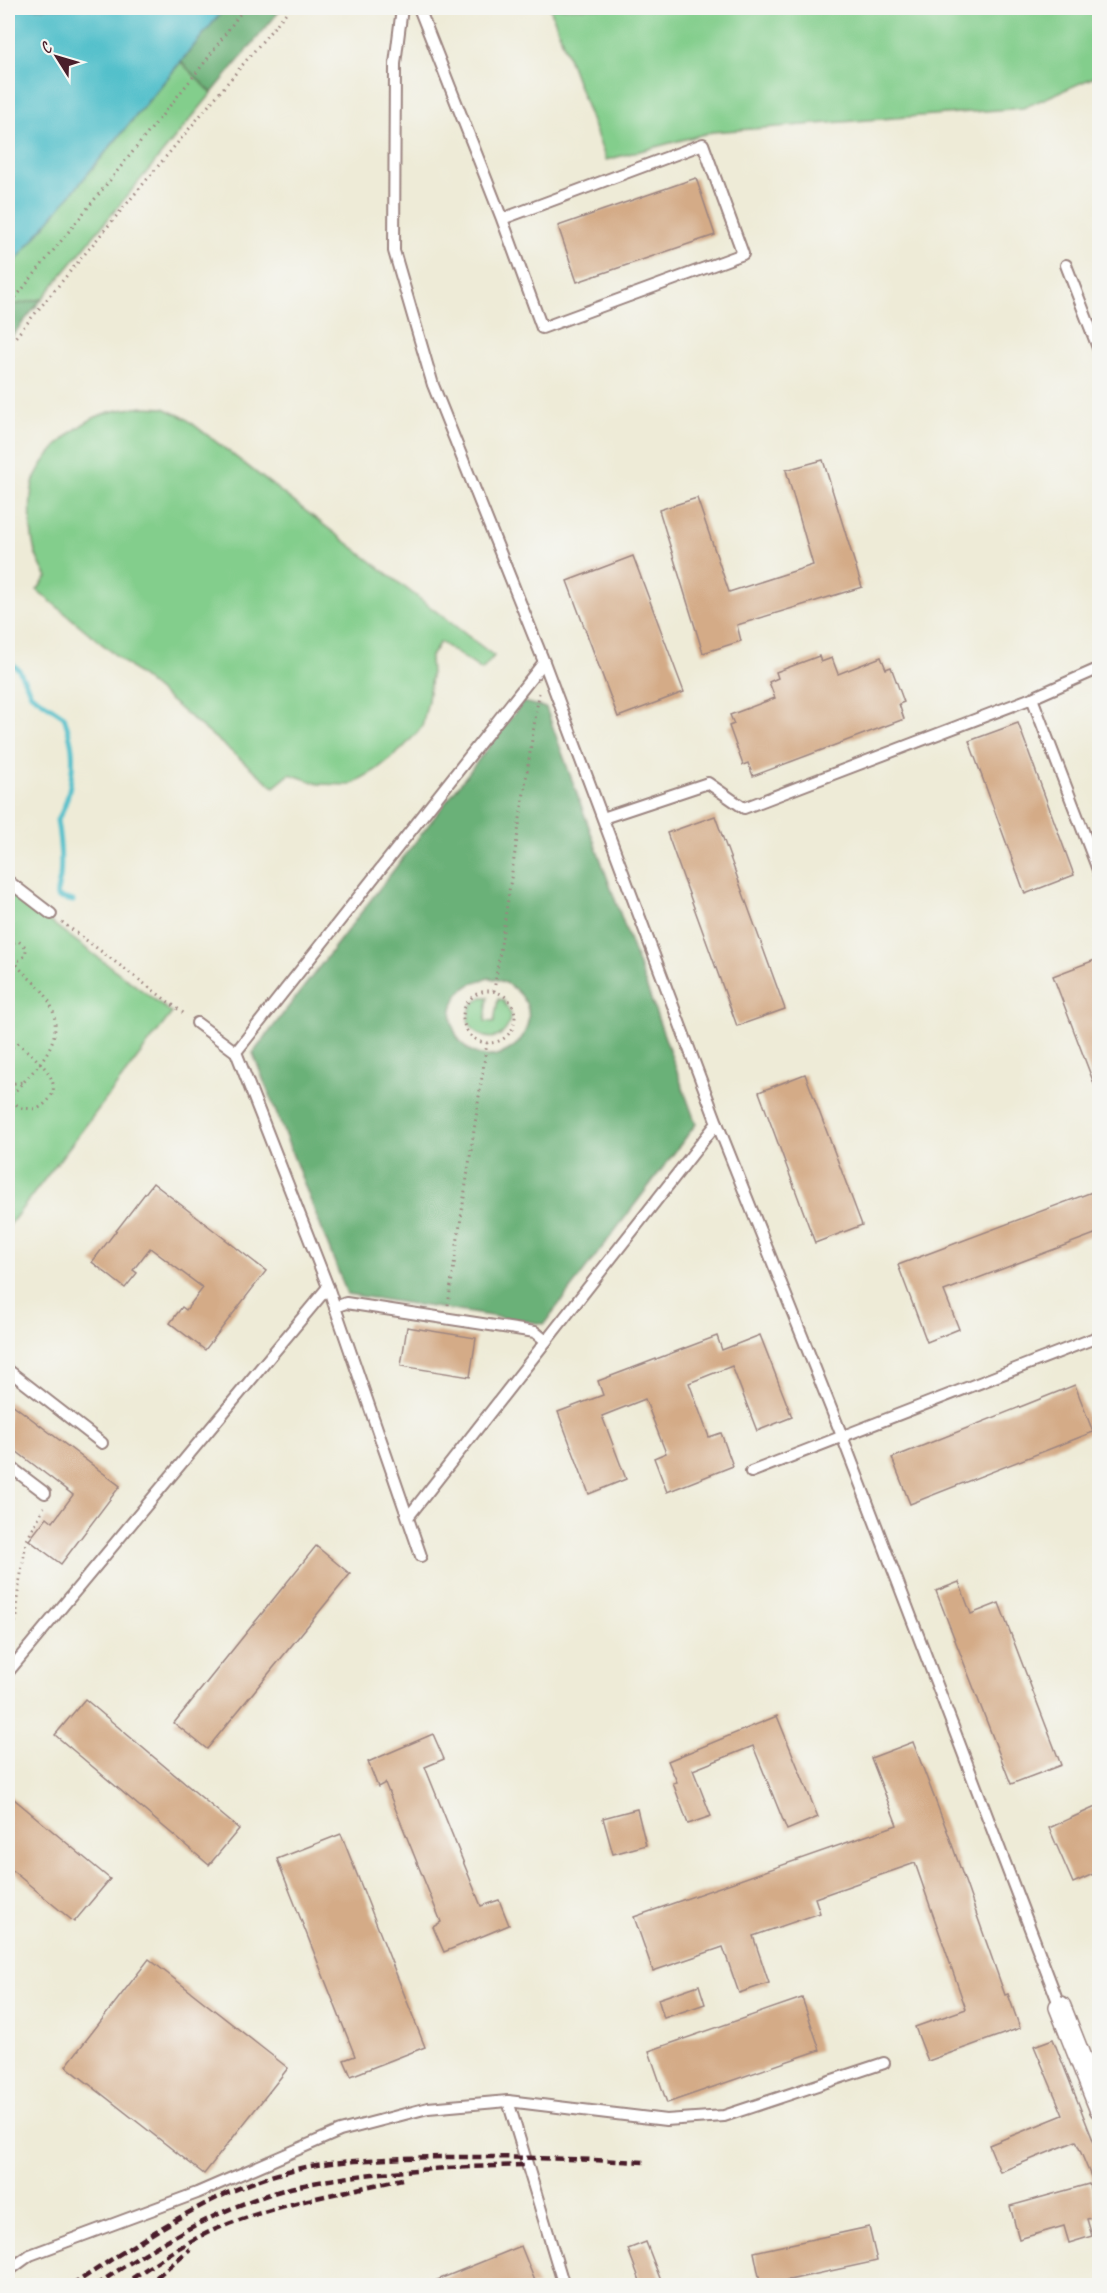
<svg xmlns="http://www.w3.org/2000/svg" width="1107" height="2293" viewBox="0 0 1107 2293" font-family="Caveat,sans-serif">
  <rect width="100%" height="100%" fill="#f6f6f2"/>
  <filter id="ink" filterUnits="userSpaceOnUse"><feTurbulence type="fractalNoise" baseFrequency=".0167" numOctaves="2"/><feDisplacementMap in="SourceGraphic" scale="12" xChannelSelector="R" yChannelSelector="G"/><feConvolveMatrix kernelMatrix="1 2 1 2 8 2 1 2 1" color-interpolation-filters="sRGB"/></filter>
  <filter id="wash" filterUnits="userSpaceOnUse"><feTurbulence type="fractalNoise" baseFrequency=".008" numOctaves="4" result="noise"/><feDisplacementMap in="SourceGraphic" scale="24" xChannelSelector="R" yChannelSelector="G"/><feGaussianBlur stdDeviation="1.35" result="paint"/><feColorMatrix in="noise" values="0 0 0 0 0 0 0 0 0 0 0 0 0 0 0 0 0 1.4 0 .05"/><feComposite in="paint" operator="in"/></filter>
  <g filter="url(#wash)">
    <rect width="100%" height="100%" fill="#eeebd7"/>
    <!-- green -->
    <g fill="#83ce8c" stroke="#66765c" stroke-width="1.5">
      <polygon points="550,8 1099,8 1099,75 1023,108 712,132 606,160"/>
      <polygon points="181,62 212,93 42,299 8,306 8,270"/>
      <path d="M144,407L164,408L185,418L494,656L482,670L440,642L430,658L431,676L428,700L422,727L402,749L376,770L350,785L319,784L290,774L274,787L37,590L47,577C42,568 36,558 34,548C30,530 28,491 36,475C48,450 78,423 103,414C117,409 130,409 144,407Z"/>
      <polygon points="8,890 172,1013 8,1227"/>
      <path d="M482,997H488L485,1021L494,1022L498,999L503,1000L510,1013C511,1042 479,1047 468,1020L471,1006Z"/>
    </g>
    <!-- forest -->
    <g fill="#6ab178" stroke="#5a6852" stroke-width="1.5" fill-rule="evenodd">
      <polygon points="225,8 282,8 212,93 181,62"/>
      <polygon points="42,299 8,341 8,306"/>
      <path d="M523,702L546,708L696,1124L544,1324L347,1294L253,1053ZM490,978C514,982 536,1002 526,1029C523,1038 517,1045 509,1050C459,1080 419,990 490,978Z"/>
    </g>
    <!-- water -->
    <polygon fill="#53c0cb" stroke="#4e707b" stroke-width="1.5" points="8,8 225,8 8,270"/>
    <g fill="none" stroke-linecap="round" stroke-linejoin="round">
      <!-- stream -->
      <path stroke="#53c0cb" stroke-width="5" d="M8,660L19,670L31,694L64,716C67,727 71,738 72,749C74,769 69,805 57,820C60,839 62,859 60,878C59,885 56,890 57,897L73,901"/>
    </g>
    <g id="blocks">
      <!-- building -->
      <g fill="#d4ab87">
        <polygon points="696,178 715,235 577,282 558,226"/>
        <polygon points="823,460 862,587 737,625 741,641 703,653 659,510 697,498 729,592 813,565 786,470"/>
        <polygon points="633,556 684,692 618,717 567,581"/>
        <polygon points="819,656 821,662 832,658 838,674 881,657 886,669 891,667 904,702 899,704 904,719 753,776 748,763 743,765 729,726 734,724 730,715 775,698 769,682 778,678 776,672"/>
        <polygon points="1018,723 1074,875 1025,894 969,741"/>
        <polygon points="715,816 785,1009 737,1026 667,833"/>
        <polygon points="1100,958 1100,1094 1098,1094 1053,976"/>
        <polygon points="805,1074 862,1225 815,1243 759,1092"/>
        <polygon points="153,1183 266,1271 205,1350 170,1323 182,1307 186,1310 203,1288 150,1248 133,1270 137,1273 125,1288 92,1262"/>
        <polygon points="1100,1189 1100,1232 944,1291 959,1329 927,1342 898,1265"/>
        <polygon points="407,1327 476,1338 470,1377 401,1366"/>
        <polygon points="760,1335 792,1417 757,1431 732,1366 689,1383 709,1437 721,1433 733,1466 667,1492 654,1458 666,1453 645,1399 602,1416 626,1479 589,1494 558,1412 603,1395 598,1381 717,1336 722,1350"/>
        <polygon points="1075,1385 1093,1432 910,1504 892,1458"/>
        <polygon points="8,1401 120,1486 61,1564 29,1540 47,1517 53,1522 73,1495 8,1445"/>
        <polygon points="316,1546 350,1574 207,1749 174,1723"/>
        <polygon points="959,1582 971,1614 999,1603 1061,1765 1011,1784 936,1591"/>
        <polygon points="85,1699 239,1829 209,1865 55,1735"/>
        <polygon points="777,1716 818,1817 787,1830 753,1746 693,1770 711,1816 688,1824 673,1783 677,1782 668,1761"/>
        <polygon points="433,1734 444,1759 425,1767 481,1906 499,1900 509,1925 444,1952 433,1927 441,1922 385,1783 378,1787 368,1762"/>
        <polygon points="913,1742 949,1836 1005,1995 1008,1994 1020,2028 928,2061 915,2027 966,2009 915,1863 815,1898 820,1913 753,1936 769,1983 739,1993 723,1947 653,1971 634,1917 897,1825 871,1758"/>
        <polygon points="8,1794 110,1879 74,1922 8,1867"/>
        <polygon points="1100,1805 1100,1871 1073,1883 1049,1828"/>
        <polygon points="637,1809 646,1845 613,1854 603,1818"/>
        <polygon points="341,1834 425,2047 351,2076 344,2060 355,2056 277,1859"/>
        <polygon points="149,1959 288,2068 204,2174 66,2066"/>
        <polygon points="699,1985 705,2004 664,2018 658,1999"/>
        <polygon points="802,1998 820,2050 667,2103 649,2051"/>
        <polygon points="1053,2039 1100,2158 1100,2198 1076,2141 1000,2172 989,2145 1063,2115 1034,2046"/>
        <polygon points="1089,2184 1098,2216 1087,2219 1092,2236 1069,2243 1064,2226 1019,2239 1010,2206"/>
        <polygon points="869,2227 877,2261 761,2286 754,2252"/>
        <polygon points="646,2242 663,2286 642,2286 628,2249"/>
        <polygon points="521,2246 537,2286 425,2286 425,2285"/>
      </g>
    </g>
  </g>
  <g filter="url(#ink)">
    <use href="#blocks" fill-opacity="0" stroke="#9c8581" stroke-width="1.5"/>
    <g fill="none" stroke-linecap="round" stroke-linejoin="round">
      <defs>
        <g id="lane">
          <polyline points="402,8 395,64 394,251 433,385 544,662 717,1123 842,1436 1060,2007"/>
          <polyline points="419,8 502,219 542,328 743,254 703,144 502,219"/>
          <polyline points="1066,265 1100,353"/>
          <polyline points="1032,698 1100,875"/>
          <polyline points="603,818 708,783 744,808 1032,698 1100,668"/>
          <polyline points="8,881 51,914"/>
          <polyline points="197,1023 236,1052"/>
          <polyline points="335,1307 346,1303 535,1332 546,1341"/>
          <polyline points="8,1370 102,1443"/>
          <polyline points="8,1465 45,1493"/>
          <polyline points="751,1472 1100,1336"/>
          <polyline points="409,1516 717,1123"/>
          <polyline points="421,1556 328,1287 236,1052 544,662"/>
          <polyline points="8,1672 328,1287"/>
          <polyline points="508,2101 564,2286"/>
          <polyline points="8,2271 30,2255 197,2193 340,2131 428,2108 508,2101 666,2120 724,2116 884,2063"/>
        </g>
        <polyline id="street" points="1060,2007 1100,2108"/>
      </defs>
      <!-- lane casing -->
      <use href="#lane" stroke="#9c8581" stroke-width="14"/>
      <!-- street casing -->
      <use href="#street" stroke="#9c8581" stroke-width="24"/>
      <!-- path -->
      <g stroke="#9c8581" stroke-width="3" stroke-dasharray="1.5 4.5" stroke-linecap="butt">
        <polyline points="8,307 205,62 244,8"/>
        <polyline points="8,346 290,8"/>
        <polyline points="62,922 186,1015"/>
        <polyline points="8,931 14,941"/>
        <path d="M8,945L18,941L26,947C27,959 17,965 8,957"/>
        <circle cx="489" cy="1017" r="26"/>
        <polyline points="494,991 539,693"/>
        <path d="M8,1035C27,1052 80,1085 37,1109L21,1108L9,1099"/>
        <polyline points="8,1052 16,1043"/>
        <polyline points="8,1084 23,1082"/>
        <path d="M8,1099C34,1069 73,1040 46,996C38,983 21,974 15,961"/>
        <polyline points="448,1305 487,1043"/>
        <polyline points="8,1632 17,1619 17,1599 26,1542 44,1507"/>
      </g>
      <!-- lane -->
      <use href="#lane" stroke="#fff" stroke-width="10"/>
      <!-- street -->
      <use href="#street" stroke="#fff" stroke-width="21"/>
      <!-- rail -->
      <g stroke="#4a1f2b" stroke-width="4.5" stroke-dasharray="9 4.5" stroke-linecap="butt">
        <path d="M71,2286C140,2241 211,2191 292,2170C323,2162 355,2161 387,2159C473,2154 560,2159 646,2162"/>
        <path d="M95,2286C160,2241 235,2198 313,2183C381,2170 457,2167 526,2165"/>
        <path d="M121,2286C149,2267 177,2247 207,2233C269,2205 337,2194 402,2179"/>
        <polyline points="146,2286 190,2249"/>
      </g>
    </g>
  </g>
  <!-- margin -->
  <rect width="1107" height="2293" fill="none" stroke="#f6f6f2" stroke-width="30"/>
  <!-- north arrow -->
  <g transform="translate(57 57) rotate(307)" stroke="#f6f6f2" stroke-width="4.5" paint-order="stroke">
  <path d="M0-4.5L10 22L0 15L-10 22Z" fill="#4a1f2b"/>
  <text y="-9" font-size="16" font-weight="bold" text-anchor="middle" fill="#4a1f2b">С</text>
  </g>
</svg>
